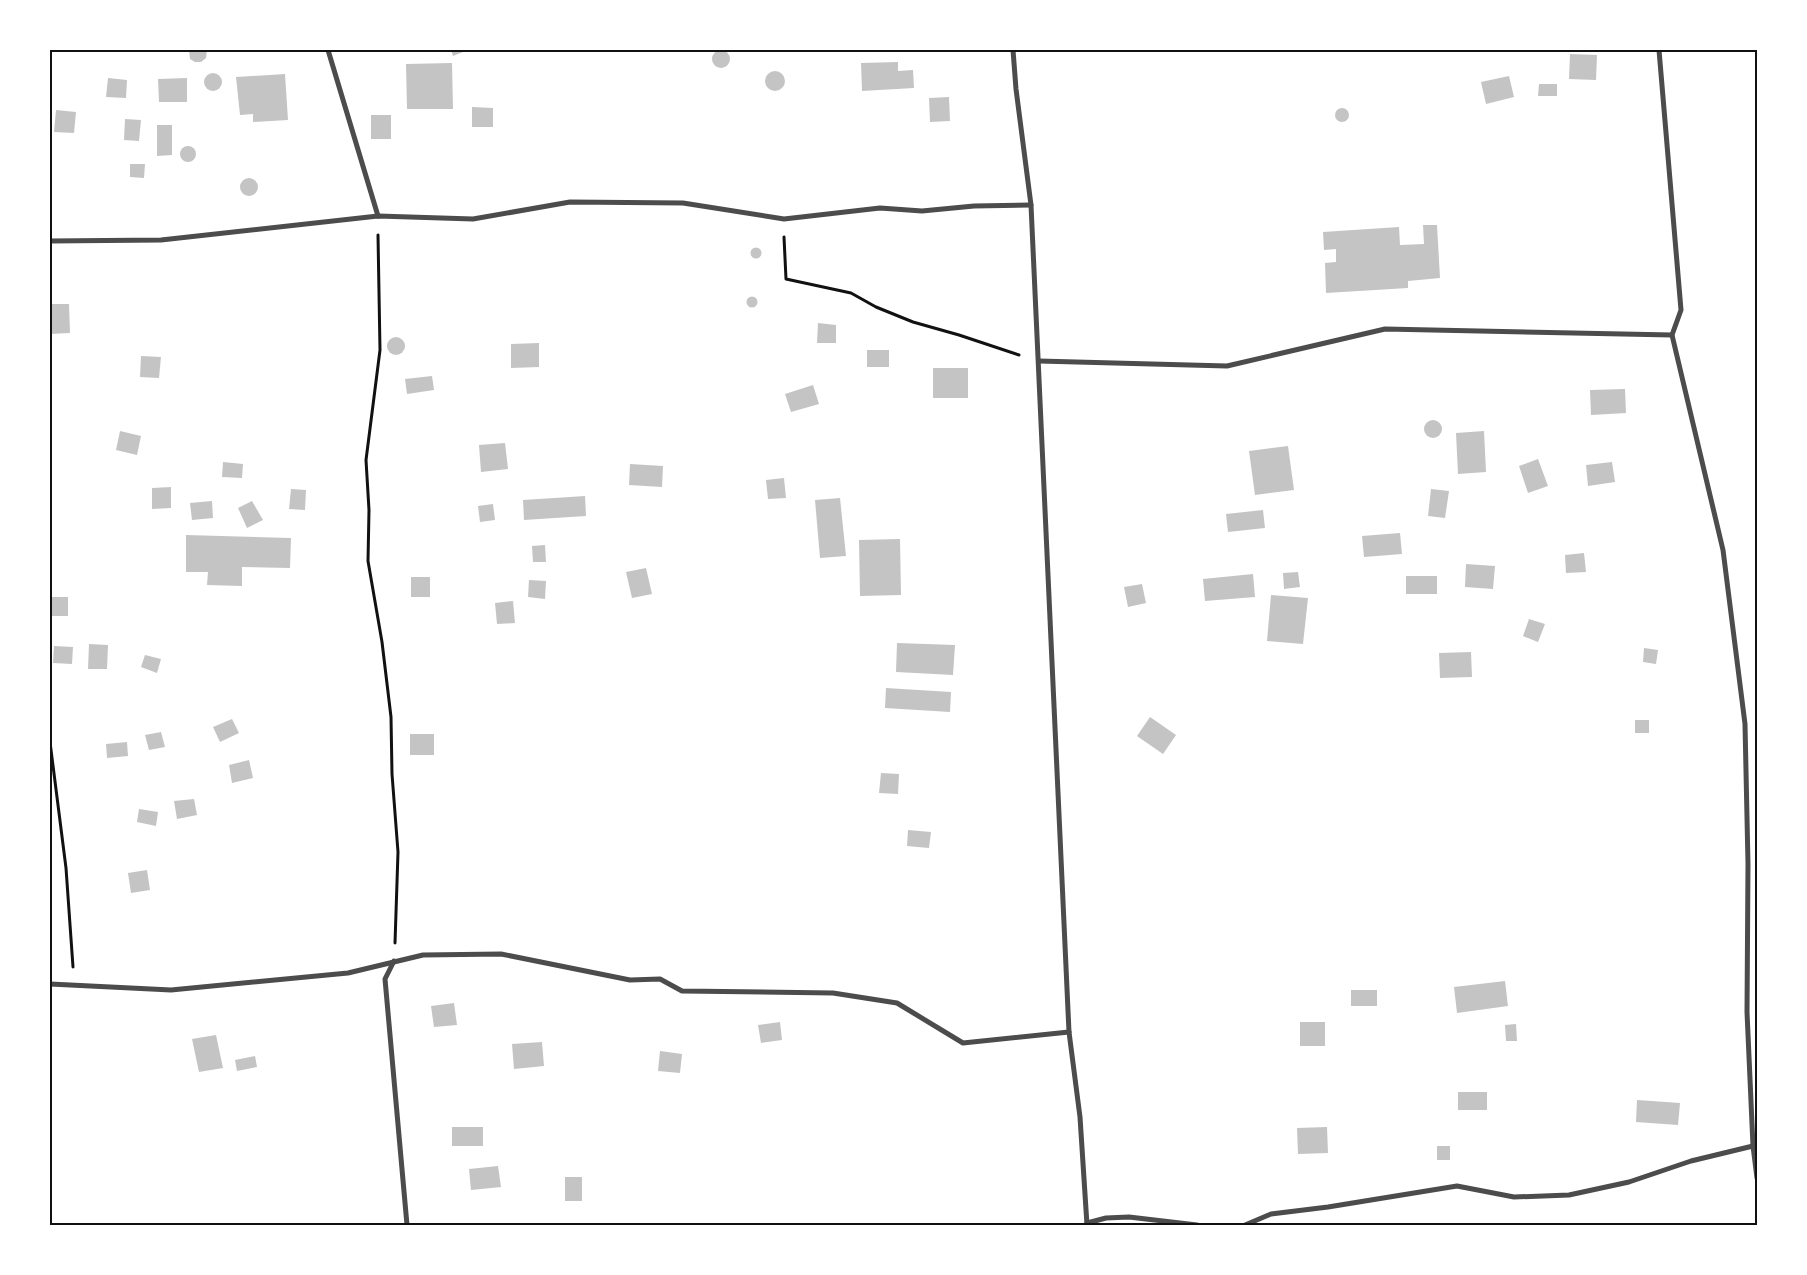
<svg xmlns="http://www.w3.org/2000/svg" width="1807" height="1275" viewBox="0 0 1807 1275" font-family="Quicksand,sans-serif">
  <rect width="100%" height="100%" fill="#fff"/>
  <!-- building -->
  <g fill="#c4c4c4">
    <polygon points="189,50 207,50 206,58 201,62 195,62 190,59"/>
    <polygon points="451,50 468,50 453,56"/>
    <circle cx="721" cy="59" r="9"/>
    <polygon points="1570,54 1597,55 1596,80 1569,79"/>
    <polygon points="898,62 898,71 913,70 914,88 862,91 861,63"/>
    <polygon points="452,63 453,109 407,109 406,64"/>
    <circle cx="775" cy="81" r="10"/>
    <circle cx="213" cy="82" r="9"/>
    <polygon points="285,74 288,120 253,122 253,114 240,115 236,77"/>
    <polygon points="1509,76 1514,97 1486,104 1481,82"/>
    <polygon points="108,78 127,80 126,98 106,97"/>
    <polygon points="187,78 187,102 159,102 158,79"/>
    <polygon points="1539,84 1557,84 1557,96 1538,96"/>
    <polygon points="949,97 950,121 930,122 929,98"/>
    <polygon points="472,107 493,108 493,127 472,127"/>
    <circle cx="1342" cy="115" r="7"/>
    <polygon points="56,110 76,112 74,133 54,132"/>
    <rect x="371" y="115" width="20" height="24"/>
    <polygon points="125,119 141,120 139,141 124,140"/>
    <polygon points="157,125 172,125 172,155 157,156"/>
    <circle cx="188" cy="154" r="8"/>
    <polygon points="130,164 145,164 144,178 130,177"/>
    <circle cx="249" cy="187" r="9"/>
    <polygon points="1423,225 1437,225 1440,278 1408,281 1408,288 1326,293 1325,263 1336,262 1336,249 1324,250 1323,232 1399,227 1400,245 1424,244"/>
    <circle cx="756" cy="253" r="5.5"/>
    <circle cx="752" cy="302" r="5.5"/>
    <polygon points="50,304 69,304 70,333 50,334"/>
    <polygon points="818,323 836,325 836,343 817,343"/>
    <circle cx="396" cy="346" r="9"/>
    <polygon points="539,343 539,367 511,368 511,344"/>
    <rect x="867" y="350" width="22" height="17"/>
    <polygon points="141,356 161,357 159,378 140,377"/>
    <rect x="933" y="368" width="35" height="30"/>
    <polygon points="432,376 434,390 407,394 405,379"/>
    <polygon points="813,385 819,404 791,412 785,394"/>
    <polygon points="1625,389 1626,413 1591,415 1590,390"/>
    <circle cx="1433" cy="429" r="9"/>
    <polygon points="120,431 141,436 137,455 116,450"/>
    <polygon points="1484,431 1486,472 1458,474 1456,433"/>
    <polygon points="505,443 508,469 481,472 479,445"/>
    <polygon points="1288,446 1294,490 1255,495 1249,451"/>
    <polygon points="1538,459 1548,486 1528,493 1519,466"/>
    <polygon points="223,462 243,464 242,478 222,477"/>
    <polygon points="1612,462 1615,482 1588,486 1586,465"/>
    <polygon points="630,464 663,466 662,487 629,485"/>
    <polygon points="784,478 786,498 768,499 766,480"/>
    <polygon points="171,487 171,508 152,509 152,488"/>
    <polygon points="291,489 306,490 305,510 289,509"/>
    <polygon points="1431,489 1449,491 1445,518 1428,516"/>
    <polygon points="585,496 586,516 524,520 523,500"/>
    <polygon points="840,498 846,556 820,558 815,500"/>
    <polygon points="212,501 213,518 192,520 190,503"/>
    <polygon points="252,501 263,520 247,528 238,508"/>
    <polygon points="493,504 495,520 480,522 478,506"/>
    <polygon points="1263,510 1265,528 1228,532 1226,514"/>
    <polygon points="1400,533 1402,554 1364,557 1362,536"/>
    <polygon points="186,535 291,538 290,568 242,567 242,586 207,585 208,572 186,572"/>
    <polygon points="900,539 901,595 860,596 859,540"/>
    <polygon points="545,545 546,562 533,562 532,546"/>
    <polygon points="1584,553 1586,572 1566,573 1565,555"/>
    <polygon points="1466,564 1495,566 1493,589 1465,587"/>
    <polygon points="646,568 652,594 632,598 626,572"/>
    <polygon points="1298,572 1300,587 1284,589 1283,573"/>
    <polygon points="1253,574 1255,597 1205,601 1203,579"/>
    <rect x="1406" y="576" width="31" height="18"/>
    <rect x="411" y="577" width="19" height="20"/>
    <polygon points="529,580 546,581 545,599 528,597"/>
    <polygon points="1142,584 1146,603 1128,607 1124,587"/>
    <polygon points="1271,595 1308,598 1303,644 1267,641"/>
    <rect x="50" y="597" width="18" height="19"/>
    <polygon points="513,601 515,623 497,624 495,603"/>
    <polygon points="1529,619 1545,624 1538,642 1523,636"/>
    <polygon points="897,643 955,645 953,675 896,672"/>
    <polygon points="89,644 108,645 107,669 88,669"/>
    <polygon points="54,646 73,647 72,664 53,663"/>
    <polygon points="1644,648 1658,650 1656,664 1643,662"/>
    <polygon points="1471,652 1472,677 1440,678 1439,653"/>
    <polygon points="145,655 161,659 157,673 141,667"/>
    <polygon points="886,688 951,692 950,712 885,708"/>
    <polygon points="1150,717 1176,735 1163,754 1137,736"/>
    <polygon points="232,719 239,733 220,742 213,727"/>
    <rect x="1635" y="720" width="14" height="13"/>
    <polygon points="161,732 165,747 149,750 145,735"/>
    <rect x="410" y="734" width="24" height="21"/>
    <polygon points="127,742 128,756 107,758 106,744"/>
    <polygon points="249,760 253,778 232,783 229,765"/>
    <polygon points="881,773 899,774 898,794 879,793"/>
    <polygon points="194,799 197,815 177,819 174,801"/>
    <polygon points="139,809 158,812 156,826 137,822"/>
    <polygon points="908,830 931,832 929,848 907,846"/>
    <polygon points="147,870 150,890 131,893 128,873"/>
    <polygon points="1505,981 1508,1006 1457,1013 1454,987"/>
    <rect x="1351" y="990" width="26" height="16"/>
    <polygon points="454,1003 457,1025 434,1027 431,1006"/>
    <polygon points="780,1022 782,1040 761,1043 758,1025"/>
    <rect x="1300" y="1022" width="25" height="24"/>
    <polygon points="1516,1024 1517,1041 1506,1041 1505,1025"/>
    <polygon points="216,1035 223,1068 199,1072 192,1039"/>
    <polygon points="542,1042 544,1066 514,1069 512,1044"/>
    <polygon points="660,1051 682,1054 680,1073 658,1071"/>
    <polygon points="255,1056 257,1067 237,1071 235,1060"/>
    <rect x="1458" y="1092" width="29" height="18"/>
    <polygon points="1637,1100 1680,1103 1678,1125 1636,1122"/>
    <rect x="452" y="1127" width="31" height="19"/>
    <polygon points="1327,1127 1328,1153 1298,1154 1297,1128"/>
    <rect x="1437" y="1146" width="13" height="14"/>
    <polygon points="498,1166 501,1187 471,1190 469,1169"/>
    <rect x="565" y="1177" width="17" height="24"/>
  </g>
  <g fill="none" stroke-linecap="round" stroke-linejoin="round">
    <!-- path -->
    <g stroke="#111" stroke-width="3">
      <polyline points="378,235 380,350 366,460 369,510 368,561 382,642 391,717 392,774 398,852 395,943"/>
      <polyline points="784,237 786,279 851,293 876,307 913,322 959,335 1019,355"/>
      <polyline points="50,742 66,868 73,967"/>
    </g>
    <!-- minor -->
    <g stroke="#4c4c4c" stroke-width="5">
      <polyline points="328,50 378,216"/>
      <polyline points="1013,50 1016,89 1031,205 1069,1032 1080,1117 1087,1225"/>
      <polyline points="1659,50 1681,310 1672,335 1723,550 1745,724 1748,864 1747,1012 1753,1146 1757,1178"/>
      <polyline points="50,241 161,240 378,216 473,219 570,202 683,203 784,219 880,208 922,211 974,206 1031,205"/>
      <polyline points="1039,361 1227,366 1385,329 1672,335"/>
      <polyline points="394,961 385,979 407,1225"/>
      <polyline points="50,984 171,990 348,973 423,955 501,954 630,980 660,979 682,991 833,993 897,1003 963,1043 1069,1032"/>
      <polyline points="1087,1223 1106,1218 1129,1217 1197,1225"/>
      <polyline points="1245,1225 1271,1214 1328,1207 1457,1186 1514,1197 1569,1195 1629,1182 1691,1161 1753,1146"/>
    </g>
  </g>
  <!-- border -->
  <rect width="1807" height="1275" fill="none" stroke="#ffffff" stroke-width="102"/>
  <rect x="51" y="51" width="1705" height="1173" fill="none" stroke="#111" stroke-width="2"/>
</svg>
